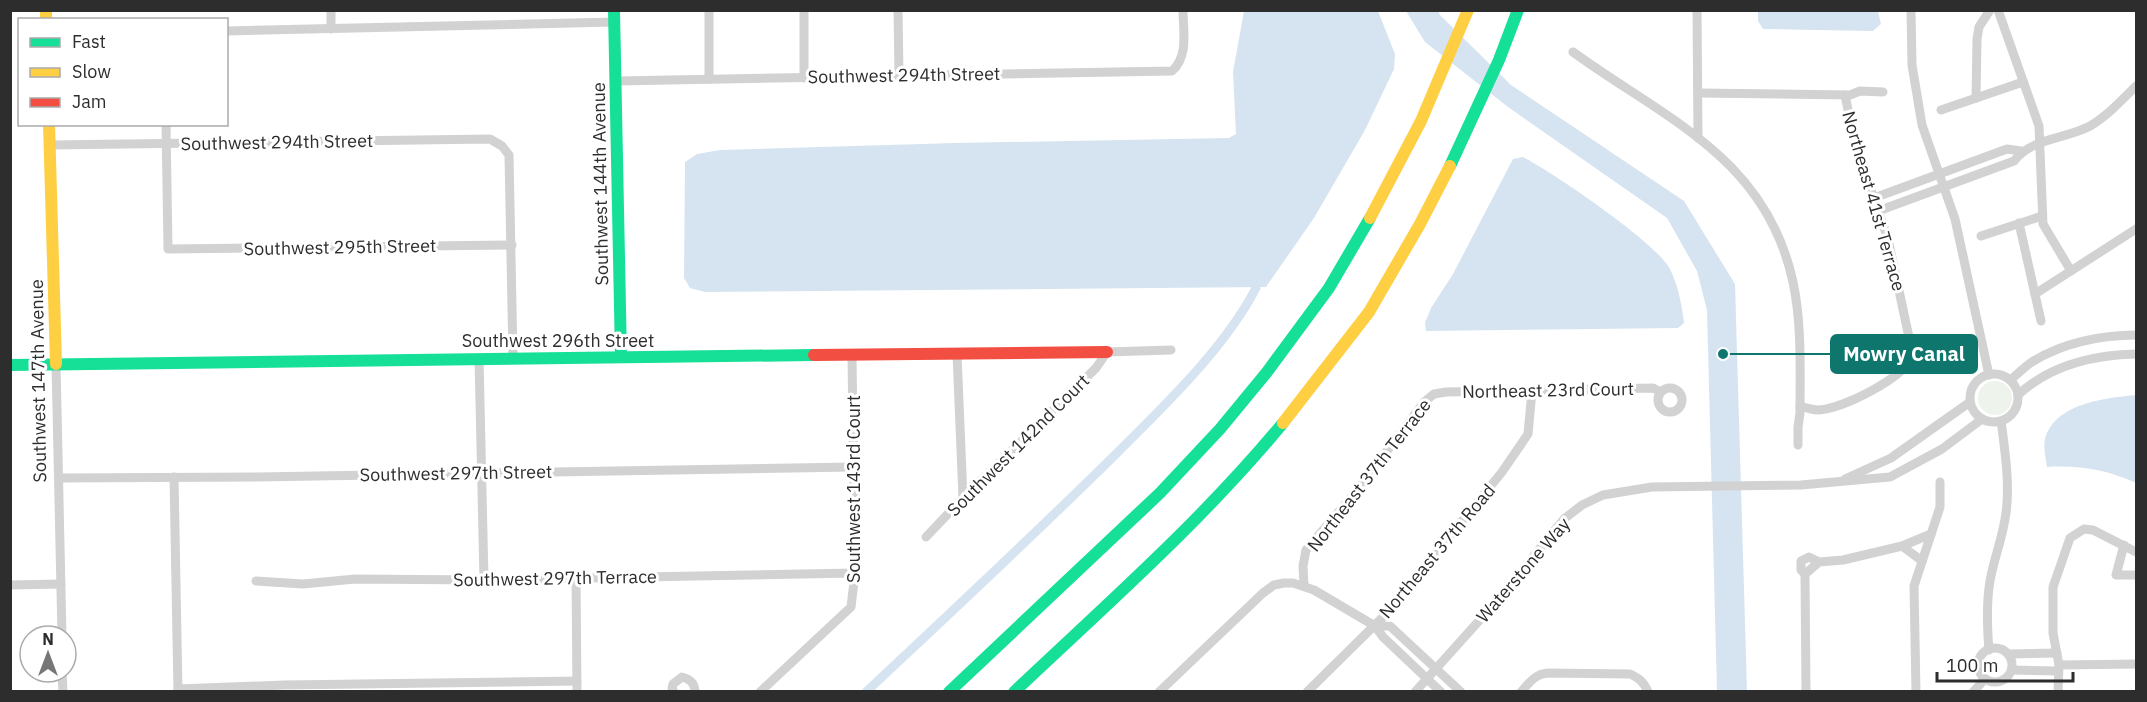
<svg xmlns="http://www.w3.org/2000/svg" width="2147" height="702" viewBox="0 0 2147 702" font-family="'IBM Plex Sans',sans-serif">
  <rect width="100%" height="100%" fill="#fff"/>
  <!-- green -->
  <circle fill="#eef4eb" cx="1995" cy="398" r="17"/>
  <!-- water -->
  <g fill="#d6e4f1">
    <polygon points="1244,11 1378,11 1395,54 1394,69 1365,130 1314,218 1266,287 705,292 690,288 684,278 685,162 697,154 720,150 955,143 1229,138 1236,134 1233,72"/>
    <polygon points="1406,11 1438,11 1440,15 1511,85 1684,201 1735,284 1747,691 1717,691 1707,310 1697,271 1667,218 1508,107 1425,42"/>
    <polygon points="1758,11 1878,11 1881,24 1873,31 1763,29 1758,21"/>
    <path d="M1523,157C1552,172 1657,243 1670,269C1678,285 1682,305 1684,323L1678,328L1426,331L1425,323L1431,308L1453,274L1513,159Z"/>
    <path d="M2136,395V483C2108,470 2079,465 2047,467C2046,459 2043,447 2045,439C2055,403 2106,398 2136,395Z"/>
  </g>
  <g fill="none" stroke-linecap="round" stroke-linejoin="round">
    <!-- canal -->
    <path stroke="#d6e4f1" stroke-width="9" d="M866,692C950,613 1034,535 1116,454C1164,406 1225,348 1256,288"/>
    <!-- street -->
    <g stroke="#d2d2d2" stroke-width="9">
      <polyline points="331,10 331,29"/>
      <polyline points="709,10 709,79"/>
      <polyline points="804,10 804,78"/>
      <polyline points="898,10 899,75"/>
      <polyline points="1697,10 1698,138"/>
      <polyline points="1911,10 1912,65 1922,125 1955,219 1989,375"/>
      <polyline points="1998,10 2039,126 2043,224 2071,271"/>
      <polyline points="226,31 615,22"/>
      <path d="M1573,52C1665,119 1766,157 1793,282C1802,324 1800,370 1800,413L1798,427V445"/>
      <path d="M616,81L1172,71C1189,56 1183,31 1183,10"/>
      <polyline points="1698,93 1850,95 1860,91 1883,92"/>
      <polyline points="1976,98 1977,39 1979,27 1990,10"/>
      <polyline points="1941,110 2023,82"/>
      <polyline points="166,124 168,249 512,245"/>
      <polyline points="50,145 490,139 502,146 509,155 513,358"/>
      <polyline points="1874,198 2007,149 2021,151"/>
      <path d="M1878,211L2014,161C2031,138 2066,139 2090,126C2107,116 2122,100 2136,86"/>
      <polyline points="2019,223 2041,321"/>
      <polyline points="1981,236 2042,216"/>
      <polyline points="2035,294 2136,229"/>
      <polyline points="957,354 963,498"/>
      <polyline points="479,358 484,580"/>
      <polyline points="56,364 62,636"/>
      <circle cx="1994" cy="398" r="24"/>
      <path d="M2010,380C2017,375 2024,367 2032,362C2062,343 2101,335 2136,335"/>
      <circle cx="1670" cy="400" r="12"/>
      <path d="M2018,395C2050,365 2094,355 2136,354"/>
      <path d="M1800,406C1806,408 1813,410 1819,410C1844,408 1902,379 1913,356L1888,239L1855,144L1845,95"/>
      <polyline points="174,477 178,692"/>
      <polyline points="59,478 257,477 853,467"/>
      <polyline points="1845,479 1891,458 1970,402"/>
      <polyline points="926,537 963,498 1096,368 1107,352 1171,350"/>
      <polyline points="2124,545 2116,575 2136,575"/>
      <polyline points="1902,546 1922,561"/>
      <polyline points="1805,574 1801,570 1801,561 1809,557 1819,562"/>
      <polyline points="576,577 577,692"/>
      <polyline points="256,581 303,584 355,579 484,580 855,573"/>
      <polyline points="10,585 61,584"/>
      <polyline points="1304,585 1303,566 1306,550 1359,488 1424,402 1434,394 1446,392 1653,388 1661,392"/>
      <polyline points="1375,626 1390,626 1461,692"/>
      <circle cx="1995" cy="665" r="17"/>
      <path d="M1989,650C1987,626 1986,604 1990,581C1994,558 2003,537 2006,513C2010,484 2005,451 2001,421"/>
      <polyline points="2009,654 2057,653"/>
      <polyline points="2059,665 2136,664"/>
      <polyline points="2012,670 2058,671"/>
      <polyline points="62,672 63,692"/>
      <polyline points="178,689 284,685 577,681"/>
      <path d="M674,692L672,689L673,684L682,677C690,679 695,683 695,692"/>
      <polyline points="760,692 851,607 855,573 852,356"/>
      <polyline points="1159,692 1263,593 1274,585 1284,583 1293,583 1314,590 1375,626 1383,637 1441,692"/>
      <polyline points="1307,692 1389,611 1502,472 1528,434 1532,391"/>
      <polyline points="1415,692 1495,603 1564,519 1582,505 1603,495 1652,487 1801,485 1890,477 1942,449 1982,419"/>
      <path d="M1521,692C1529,683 1535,674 1548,673L1630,674C1639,678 1644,682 1648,692"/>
      <polyline points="1806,692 1805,574 1819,562 1843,560 1902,546 1931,534"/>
      <polyline points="1916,692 1914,586 1940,507 1940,482"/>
      <polyline points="1973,692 1985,679"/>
      <polyline points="2058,692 2059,665 2053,633 2053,587 2070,538 2084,529 2093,530 2136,552"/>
    </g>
    <!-- fast -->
    <g stroke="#16e098" stroke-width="12">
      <polyline points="614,10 621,357"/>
      <polyline points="1450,166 1499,60 1518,10"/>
      <polyline points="10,365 814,355"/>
      <polyline points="949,692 1160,493 1220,429 1267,372 1329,288 1370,218"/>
      <path d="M1014,692C1106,605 1202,521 1283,423"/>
    </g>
    <!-- slow -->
    <g stroke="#ffcf43" stroke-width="12">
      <polyline points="46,10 46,20"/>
      <polyline points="49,124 56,364"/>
      <polyline points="1370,218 1421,121 1468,10"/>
      <polyline points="1283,423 1369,312 1420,224 1450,166"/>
    </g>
    <!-- jam -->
    <polyline stroke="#f24e42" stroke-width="12" points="814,355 1107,352"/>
  </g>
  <g text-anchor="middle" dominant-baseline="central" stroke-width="6" stroke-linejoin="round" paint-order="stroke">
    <!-- street labels -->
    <g font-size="18" fill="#2d2d2d" stroke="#fff">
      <text transform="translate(904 75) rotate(-1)">Southwest 294th Street</text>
      <text transform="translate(277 142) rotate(-1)">Southwest 294th Street</text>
      <text transform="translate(600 184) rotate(-91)">Southwest 144th Avenue</text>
      <text transform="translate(1874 201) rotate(74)">Northeast 41st Terrace</text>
      <text transform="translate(340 247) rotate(-1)">Southwest 295th Street</text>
      <text x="558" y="340">Southwest 296th Street</text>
      <text transform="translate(38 381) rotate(-91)">Southwest 147th Avenue</text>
      <text transform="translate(1548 390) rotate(-1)">Northeast 23rd Court</text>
      <text transform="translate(1018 445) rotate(-45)">Southwest 142nd Court</text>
      <text transform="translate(456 473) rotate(-1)">Southwest 297th Street</text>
      <text transform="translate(1369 475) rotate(-52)">Northeast 37th Terrace</text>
      <text transform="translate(853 489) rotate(-90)">Southwest 143rd Court</text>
      <text transform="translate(1437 551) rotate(-50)">Northeast 37th Road</text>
      <text transform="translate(1523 570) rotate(-49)">Waterstone Way</text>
      <text transform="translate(555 578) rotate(-1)">Southwest 297th Terrace</text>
    </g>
  </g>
  <!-- callouts -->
  <path fill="none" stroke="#0f766e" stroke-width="2" d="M1723 354L1831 354"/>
  <circle fill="#0f766e" stroke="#fff" stroke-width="2" cx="1723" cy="354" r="6"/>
  <rect fill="#0f766e" stroke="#0f766e" stroke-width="2" x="1831" y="335" width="146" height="38" rx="6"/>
  <g font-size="20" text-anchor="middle" font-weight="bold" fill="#fff">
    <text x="1904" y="361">Mowry Canal</text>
  </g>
  <!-- border -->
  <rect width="2147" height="702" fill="none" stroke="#2d2d2d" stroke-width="24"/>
  <!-- legend -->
  <rect x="18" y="18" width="210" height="108" fill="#ffffff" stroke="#ababab" stroke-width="1.5"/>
  <rect x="30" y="38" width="30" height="9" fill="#16e098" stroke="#ababab" stroke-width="1.5"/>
  <text x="72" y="48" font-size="18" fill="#2d2d2d">Fast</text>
  <rect x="30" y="68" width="30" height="9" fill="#ffcf43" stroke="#ababab" stroke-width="1.5"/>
  <text x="72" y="78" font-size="18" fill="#2d2d2d">Slow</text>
  <rect x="30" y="98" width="30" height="9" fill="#f24e42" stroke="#ababab" stroke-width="1.5"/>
  <text x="72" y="108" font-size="18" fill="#2d2d2d">Jam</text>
  <!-- north arrow -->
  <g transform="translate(48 654)"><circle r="28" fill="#ffffff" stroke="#ababab" stroke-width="1.5"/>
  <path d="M0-4.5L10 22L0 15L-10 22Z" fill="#767676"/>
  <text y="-9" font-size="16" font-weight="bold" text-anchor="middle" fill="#2d2d2d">N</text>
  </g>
  <!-- scale -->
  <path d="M1937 672v9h136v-9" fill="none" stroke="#2d2d2d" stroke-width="3"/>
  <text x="1946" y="672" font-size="18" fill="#2d2d2d" stroke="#ffffff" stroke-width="4.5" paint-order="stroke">100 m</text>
</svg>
